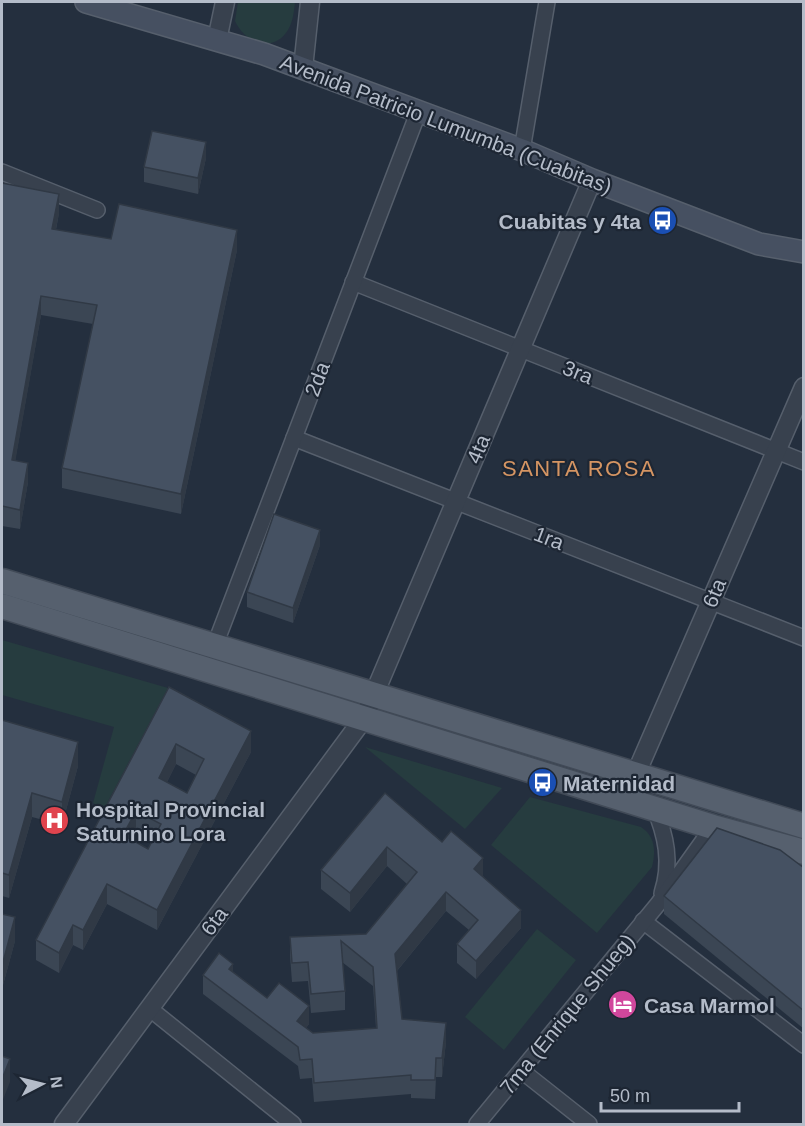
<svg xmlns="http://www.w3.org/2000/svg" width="805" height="1126" viewBox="0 0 805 1126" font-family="Helvetica,sans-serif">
  <rect width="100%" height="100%" fill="#242f3e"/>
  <!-- green -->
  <g fill="#263c3f">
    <path d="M238,2H295C294,11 293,22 288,30C273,54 245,43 235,21Z"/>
    <polygon points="2,640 168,688 104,809 93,803 114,727 2,695"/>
    <polygon points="365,747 502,788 465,829"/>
    <path d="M530,797L641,827C655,836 656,851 652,867L597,933L491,845Z"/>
    <polygon points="537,929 576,960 504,1050 465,1017"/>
  </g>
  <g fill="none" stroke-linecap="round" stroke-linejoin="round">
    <defs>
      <g id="minor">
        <polyline points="522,150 547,2"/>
        <polyline points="2,172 97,210"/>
        <polyline points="353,282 804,462"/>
        <polyline points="294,438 804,638"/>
        <polyline points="215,645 418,113"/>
        <path d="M654,807C666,835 672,863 662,893"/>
        <polyline points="643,921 804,1045"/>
        <polyline points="149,1008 293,1124"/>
        <polyline points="522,1071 589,1124"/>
        <polyline points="477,1124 658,904 713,827"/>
      </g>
      <g id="tertiary">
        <polyline points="217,40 225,2"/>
        <polyline points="303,68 310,2"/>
        <polyline points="625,799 804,387"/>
        <polyline points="64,1124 364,718 592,180"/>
      </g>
      <polyline id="secondary" points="86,2 264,54 522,150 592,180 759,244 804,252"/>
      <g id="primary">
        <polyline points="2,581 804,826"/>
        <polyline points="2,606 713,827 804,852"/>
      </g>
    </defs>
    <!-- minor casing -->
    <use href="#minor" stroke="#565f6c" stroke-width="18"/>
    <!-- tertiary casing -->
    <use href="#tertiary" stroke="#565f6c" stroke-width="21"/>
    <!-- secondary casing -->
    <use href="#secondary" stroke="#565f6c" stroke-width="24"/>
    <!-- primary casing -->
    <use href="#primary" stroke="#414a57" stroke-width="27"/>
    <!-- minor -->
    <use href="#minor" stroke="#38414e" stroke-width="15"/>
    <!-- tertiary -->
    <use href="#tertiary" stroke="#38414e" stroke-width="18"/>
    <!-- secondary -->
    <use href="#secondary" stroke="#465061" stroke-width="21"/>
    <!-- primary -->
    <use href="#primary" stroke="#56606e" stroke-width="24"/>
  </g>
  <!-- wall -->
  <g fill="#3b4654" fill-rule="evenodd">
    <polygon points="206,158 198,194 144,182 144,167"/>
    <polygon points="2,183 59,213 56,230 111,239 237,250 181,514 62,488 62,468 93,324 41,315 15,461 28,482 20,529 2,526"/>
    <polygon points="320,545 293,623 247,607 247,592"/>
    <path d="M169,687L251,752L157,930L107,904L83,950L73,945L59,973L36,960V940ZM176,764L196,775L187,793L167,782ZM136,831L153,840L148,849L131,840Z"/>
    <polygon points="2,720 78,766 62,825 32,817 9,898 2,896"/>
    <polygon points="385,793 483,876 521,928 476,979 457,963 457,944 469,930 446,911 397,971 402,1019 446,1042 442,1077 436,1077 435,1099 411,1098 411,1094 314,1102 312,1078 300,1079 298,1066 203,994 203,975 233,972 267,998 309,1024 306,1028 313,1033 376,1028 373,986 342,962 345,991 345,1010 311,1013 308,981 292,982 290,956 290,937 366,934 407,884 387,866 350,912 321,889 321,870"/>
    <polygon points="804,868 804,1029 664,914 664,896"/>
    <polygon points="2,914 15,941 3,985 2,985"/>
  </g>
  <!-- shaded-wall -->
  <g fill="#303945">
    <polygon points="206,142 206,158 198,194 198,178"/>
    <polygon points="59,194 59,213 52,249 52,229"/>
    <polygon points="237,230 237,250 181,514 181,494"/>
    <polygon points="41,296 41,315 12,480 12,460"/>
    <polygon points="28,463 28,482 20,529 20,510"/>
    <polygon points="320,530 320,545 293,623 293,608"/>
    <polygon points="251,731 251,752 157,930 157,910"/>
    <polygon points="78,742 78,766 62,825 62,802"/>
    <polygon points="176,744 176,764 159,798 159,778"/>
    <polygon points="32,793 32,817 9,898 9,875"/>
    <polygon points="136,811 136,831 123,856 123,835"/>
    <polygon points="387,847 387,866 350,912 350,893"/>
    <polygon points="483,858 483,877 474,869"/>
    <polygon points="107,884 107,904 83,950 83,930"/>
    <polygon points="446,892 446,911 395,973 395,954"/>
    <polygon points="521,910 521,928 476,979 476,961"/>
    <polygon points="15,917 15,941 3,985 3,962"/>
    <polygon points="73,925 73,945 59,973 59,953"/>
    <polygon points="233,964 233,983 229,969"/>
    <polygon points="309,1006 309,1024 297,1040 297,1021"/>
    <polygon points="446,1023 446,1042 442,1077 442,1058"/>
    <polygon points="10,1059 10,1082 2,1102 2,1079"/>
  </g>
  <!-- building -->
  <g fill="#455162" stroke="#303945" stroke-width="1.5" fill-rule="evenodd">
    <polygon points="152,131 206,142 198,178 144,167"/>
    <polygon points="2,183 59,194 52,229 111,239 119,204 237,230 181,494 62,468 97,305 41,296 12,460 28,463 20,510 2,506"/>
    <polygon points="274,514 320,530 293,608 247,592"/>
    <path d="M169,687L251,731L157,910L107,884L83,930L73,925L59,953L36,940ZM176,744L204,759L187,793L159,778ZM136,811L161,824L148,849L123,835Z"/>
    <polygon points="2,720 78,742 62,802 32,793 9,875 2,873"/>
    <polygon points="385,793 442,842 451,831 483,858 474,869 521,910 476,961 457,944 478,920 446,892 395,954 402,1019 446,1023 442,1058 436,1058 435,1080 411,1080 411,1075 314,1083 312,1059 300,1060 298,1047 203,975 219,953 233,964 229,969 267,998 279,983 309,1006 297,1021 313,1033 377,1028 373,967 341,941 345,991 311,994 308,962 292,963 290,937 366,934 417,872 387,847 350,893 321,870"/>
    <polygon points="717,828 780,850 804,868 804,1011 664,896"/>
    <polygon points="2,914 15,917 3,962 2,961"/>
    <polygon points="2,1056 10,1059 2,1079"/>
  </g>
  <!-- icons -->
  <defs>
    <symbol id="bus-disc" viewBox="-11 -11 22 22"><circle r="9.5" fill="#1a4fb4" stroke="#1d2633"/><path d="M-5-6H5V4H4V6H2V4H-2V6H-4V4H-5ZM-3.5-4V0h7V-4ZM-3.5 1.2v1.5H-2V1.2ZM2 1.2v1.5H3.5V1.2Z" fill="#fff"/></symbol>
    <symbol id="hospital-disc" viewBox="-11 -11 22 22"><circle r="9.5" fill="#e0444e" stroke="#1d2633"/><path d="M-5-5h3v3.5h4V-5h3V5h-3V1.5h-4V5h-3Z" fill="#fff"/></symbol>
    <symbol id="hotel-disc" viewBox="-11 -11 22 22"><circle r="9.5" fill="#d1479c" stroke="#1d2633"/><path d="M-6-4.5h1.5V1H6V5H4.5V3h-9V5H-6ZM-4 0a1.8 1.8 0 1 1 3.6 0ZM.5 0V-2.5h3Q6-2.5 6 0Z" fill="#fff"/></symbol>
  </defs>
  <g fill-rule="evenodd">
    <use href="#bus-disc" x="646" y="204" width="33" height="33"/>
    <use href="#bus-disc" x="526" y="766" width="33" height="33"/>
    <use href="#hospital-disc" x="38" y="804" width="33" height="33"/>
    <use href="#hotel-disc" x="606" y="988" width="33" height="33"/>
  </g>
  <g text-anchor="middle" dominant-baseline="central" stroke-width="4.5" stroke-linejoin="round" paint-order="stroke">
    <!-- street labels -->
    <g font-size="21" fill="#b4bcc9" stroke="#1d2633">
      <text transform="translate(446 124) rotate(21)">Avenida Patricio Lumumba (Cuabitas)</text>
      <text transform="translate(578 372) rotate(22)">3ra</text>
      <text transform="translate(317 379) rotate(-69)">2da</text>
      <text transform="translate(478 449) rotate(-67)">4ta</text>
      <text transform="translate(549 538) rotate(21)">1ra</text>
      <text transform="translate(714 593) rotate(-67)">6ta</text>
      <text transform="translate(214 921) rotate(-53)">6ta</text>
      <text transform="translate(567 1014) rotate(-51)">7ma (Enrique Shueg)</text>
    </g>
    <!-- poi labels -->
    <g font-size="21" font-weight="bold" fill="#b4bcc9" stroke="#1d2633" text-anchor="start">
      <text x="641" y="221" text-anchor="end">Cuabitas y 4ta</text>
      <text x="563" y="783">Maternidad</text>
      <text x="76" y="809">Hospital Provincial<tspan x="76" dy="24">Saturnino Lora</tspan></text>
      <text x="644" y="1005">Casa Marmol</text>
    </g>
    <!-- neighbourhood labels -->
    <g font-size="22" letter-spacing="1.5" fill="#d59563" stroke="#1d2633">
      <text x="579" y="468">SANTA ROSA</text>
    </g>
  </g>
  <!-- border -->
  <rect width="805" height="1126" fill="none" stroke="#b4bcc9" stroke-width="6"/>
  <!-- north arrow -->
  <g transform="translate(42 1084) rotate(83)" stroke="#1d2633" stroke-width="4.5" paint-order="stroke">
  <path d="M0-4.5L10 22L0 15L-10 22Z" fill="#b4bcc9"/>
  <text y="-9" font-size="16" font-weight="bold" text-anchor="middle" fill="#b4bcc9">N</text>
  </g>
  <!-- scale -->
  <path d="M601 1102v9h138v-9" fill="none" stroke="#b4bcc9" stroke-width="3"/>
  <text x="610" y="1102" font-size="18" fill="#b4bcc9" stroke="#1d2633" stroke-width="4.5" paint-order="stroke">50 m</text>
</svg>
